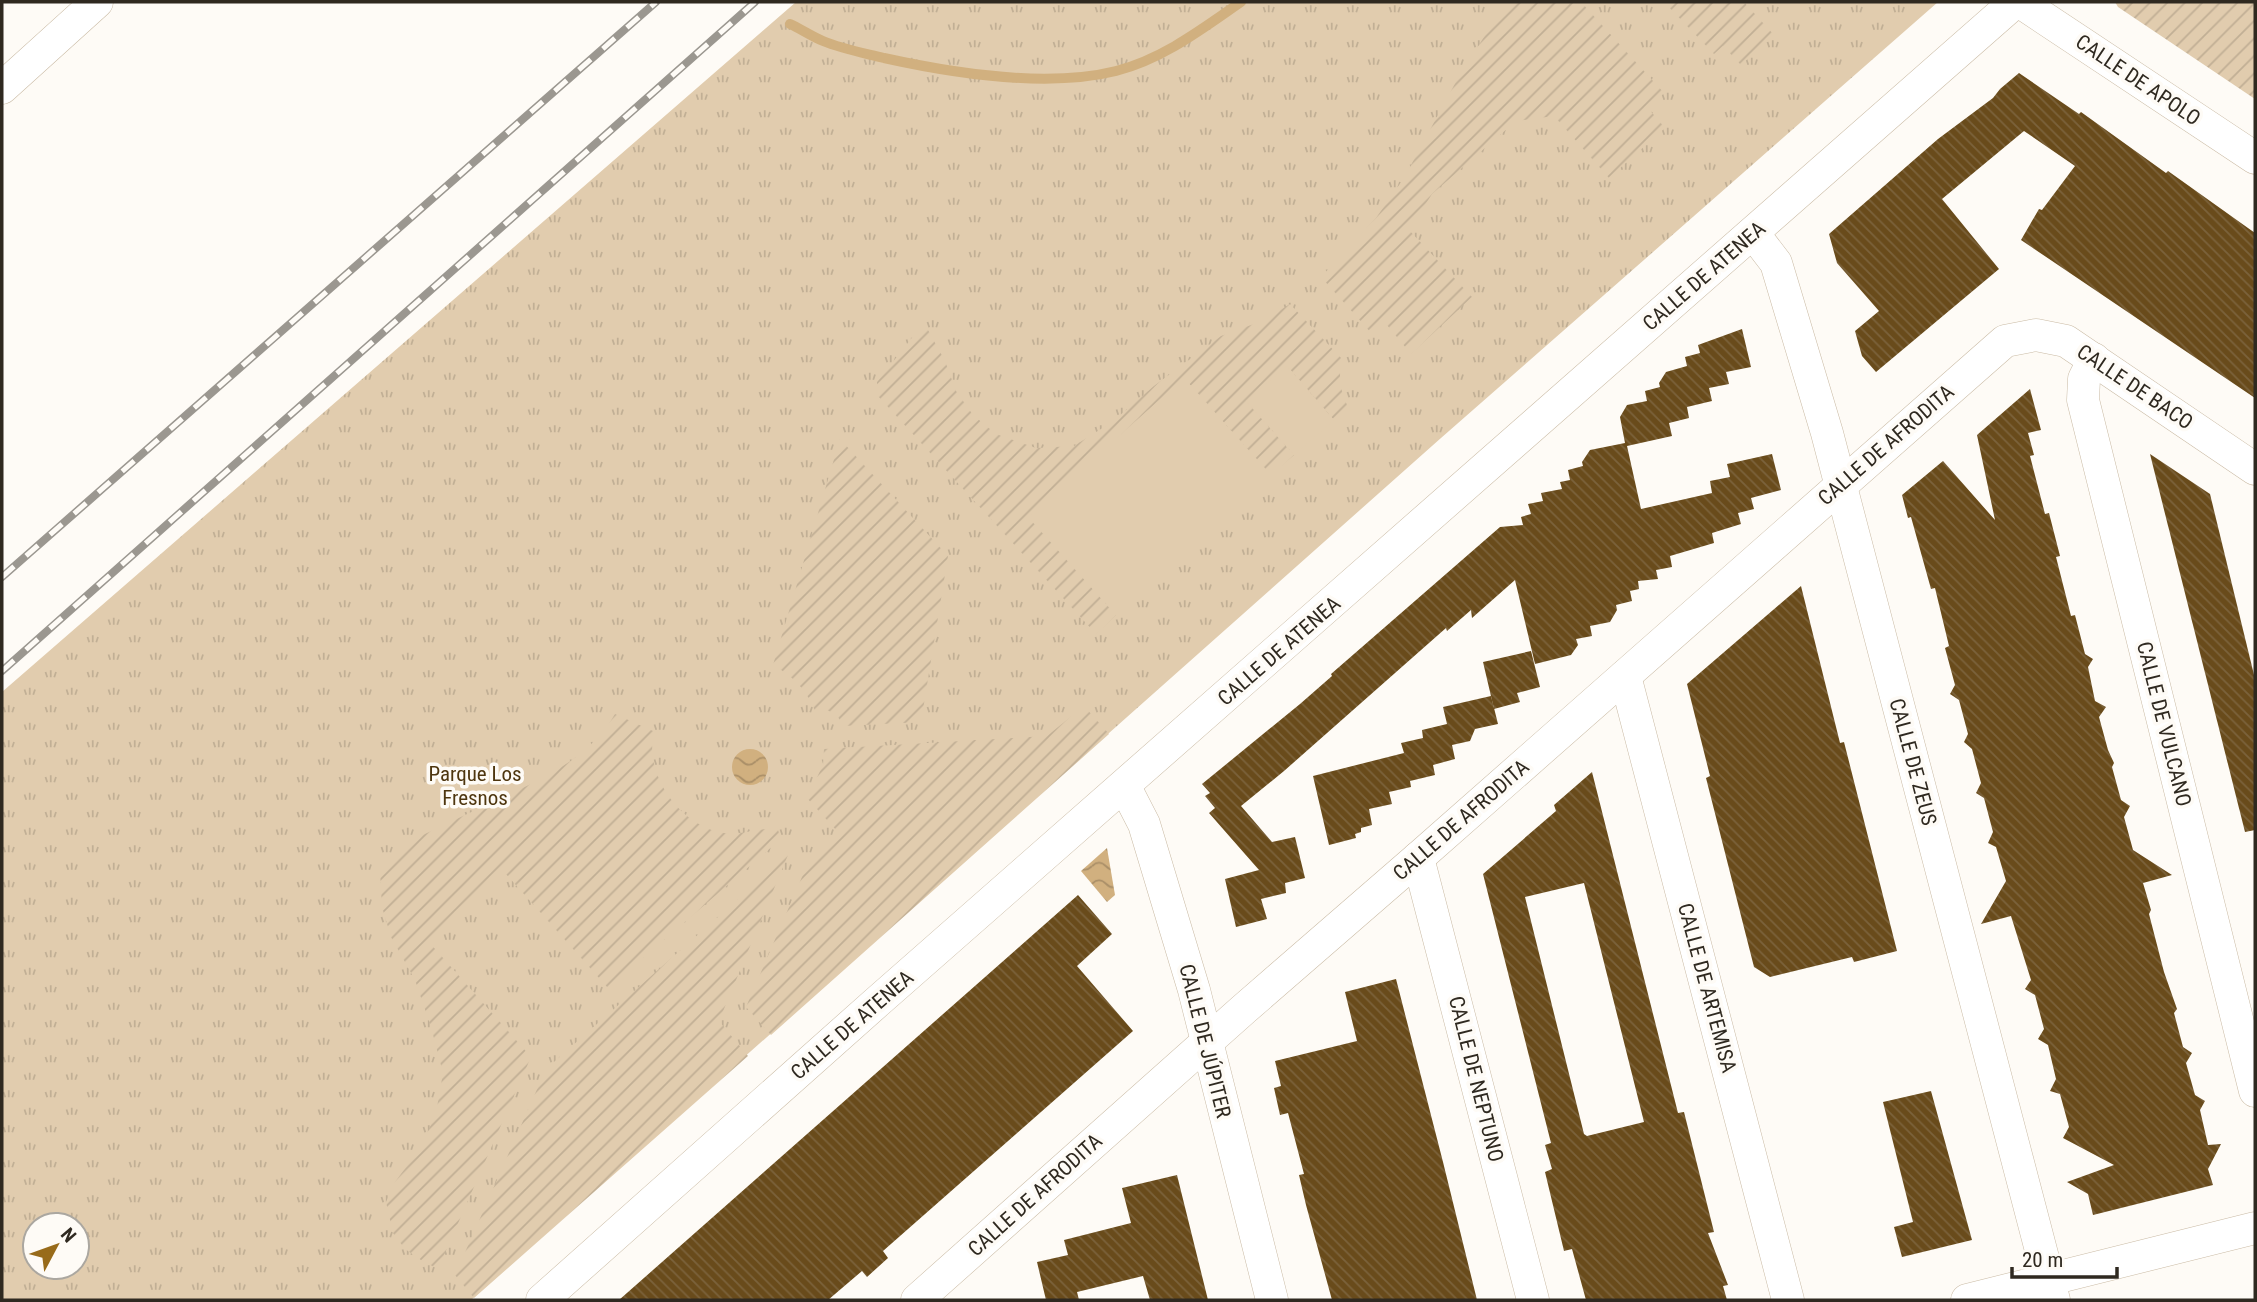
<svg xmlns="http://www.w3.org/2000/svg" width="2257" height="1302" viewBox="0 0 2257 1302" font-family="'Roboto Condensed',sans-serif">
  <defs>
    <pattern id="grass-tufts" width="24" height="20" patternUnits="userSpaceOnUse" patternTransform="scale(1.75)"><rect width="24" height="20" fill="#e1ccae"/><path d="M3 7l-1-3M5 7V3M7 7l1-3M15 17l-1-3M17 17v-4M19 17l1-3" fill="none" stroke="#c1af95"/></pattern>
    <pattern id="garden-furrows" width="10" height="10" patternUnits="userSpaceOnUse" patternTransform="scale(1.75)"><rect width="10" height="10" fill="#e1ccae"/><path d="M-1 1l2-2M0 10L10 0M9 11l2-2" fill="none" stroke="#c1af95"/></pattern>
    <pattern id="water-waves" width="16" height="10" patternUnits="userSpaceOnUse" patternTransform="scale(1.75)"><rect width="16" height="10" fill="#d1b07f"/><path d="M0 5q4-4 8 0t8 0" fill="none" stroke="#aa8f68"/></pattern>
    <pattern id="building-back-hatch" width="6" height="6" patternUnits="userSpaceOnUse" patternTransform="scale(1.75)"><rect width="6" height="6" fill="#694b1b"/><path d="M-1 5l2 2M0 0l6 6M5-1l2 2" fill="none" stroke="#7b623b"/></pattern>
  </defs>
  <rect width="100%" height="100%" fill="#fefbf6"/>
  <!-- grass -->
  <path fill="url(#grass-tufts)" fill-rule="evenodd" d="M796,2H1938L1441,438L471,1300H2V692ZM35,1225H77V1267H35Z"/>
  <!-- garden -->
  <g fill="url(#garden-furrows)">
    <polygon points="1515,2 1581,2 1664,93 1648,108 1665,128 1609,178 1554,116 1516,121 1432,194 1409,230 1472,297 1411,354 1387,325 1373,335 1321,277 1376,218 1404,178 1458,78 1489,29"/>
    <polygon points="1664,2 1744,2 1774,35 1741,65 1723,46 1714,54"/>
    <polygon points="2115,2 2255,2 2255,99 2118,7"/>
    <path d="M1290,304L1342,359C1338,378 1340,390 1348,407L1334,420L1287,366L1247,402L1294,455L1271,475L1184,378L1029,517L1116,615L1096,634L878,396L877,382L918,330H928L945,361L956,391L973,415L996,434L1036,448L1074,446L1112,422L1154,386L1221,336L1262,321Z"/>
    <path d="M840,439L948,556L921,722L843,726L837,715L827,710L816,713C807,690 794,677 773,665Z"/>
    <polygon points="1084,706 1109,734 771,1035 746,1007 811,856 837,831 807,798 823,765 824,749 1047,736"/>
    <path d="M615,714L653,731C653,740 651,750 653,758C658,793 689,828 724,833C743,836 760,826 778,830L781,839L608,988L505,873L428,941L531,1057L438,1269L421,1260L405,1249L393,1233L386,1202L395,1182L421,1147L436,1113L443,1073L431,1027L415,980L391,937L382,907L380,871L389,857L404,844C431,831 459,818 486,805C533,783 589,761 615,714Z"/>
    <polygon points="788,855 719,1021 748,1056 474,1298 455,1275 546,1069"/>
  </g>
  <!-- pitch -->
  <g fill="#e1ccae">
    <polygon points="1287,366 1334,420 1294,455 1246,401"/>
    <polygon points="1184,378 1271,475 1116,615 1028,517"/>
  </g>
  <!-- water -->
  <g fill="url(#water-waves)">
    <circle cx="750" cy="767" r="18"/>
    <polygon points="1107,848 1115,895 1107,902 1081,871"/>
  </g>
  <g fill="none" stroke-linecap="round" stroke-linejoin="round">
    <!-- stream -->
    <path stroke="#d1b07f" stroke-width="10" d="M790,24C801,29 811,36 823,41C842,49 864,53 884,58C952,73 1048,88 1116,71C1163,59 1202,29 1241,2"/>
  </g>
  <!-- building -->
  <g fill="url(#building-back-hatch)" fill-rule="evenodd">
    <polygon points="2019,73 2079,114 2081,112 2166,173 2168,171 2255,233 2255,398 2021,240 2039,209 2042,210 2075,166 2024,131 1942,199 1999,269 1876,372 1862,356 1855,331 1879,311 1837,263 1829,234 1938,139 1993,98 2000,89"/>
    <polygon points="1742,329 1751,367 1726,372 1729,384 1709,388 1712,401 1687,407 1689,418 1669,423 1672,436 1627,446 1641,509 1712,493 1710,481 1730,477 1727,464 1772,454 1781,490 1751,498 1754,509 1738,513 1741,524 1712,533 1714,543 1670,556 1672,567 1656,570 1658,579 1638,581 1639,589 1630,591 1632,601 1616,605 1617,610 1610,622 1590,626 1592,636 1576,639 1578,645 1571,655 1535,664 1515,580 1472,618 1471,610 1447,631 1446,628 1284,771 1241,806 1272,842 1295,837 1305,878 1285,883 1286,893 1261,899 1267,919 1236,927 1225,879 1259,870 1209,813 1215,808 1205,796 1210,793 1202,784 1300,704 1332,676 1331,674 1500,527 1523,525 1521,517 1531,514 1528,504 1543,501 1541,493 1562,489 1560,482 1570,480 1568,470 1583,466 1582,462 1590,450 1625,443 1620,417 1627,405 1647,401 1645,391 1660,387 1659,383 1666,372 1687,366 1685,357 1700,353 1698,345"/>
    <polygon points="2030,389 2041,430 2028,433 2034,455 2030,456 2045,514 2049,513 2060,556 2056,557 2071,616 2075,615 2085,654 2093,659 2088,667 2095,701 2106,707 2099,717 2108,750 2114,763 2112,767 2121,800 2130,806 2124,817 2133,850 2172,875 2143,883 2151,910 2149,914 2164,972 2177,1009 2174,1013 2183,1047 2192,1053 2186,1063 2195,1095 2205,1101 2200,1110 2208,1145 2221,1144 2208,1169 2213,1185 2093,1215 2088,1194 2067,1182 2114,1165 2063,1138 2069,1127 2060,1094 2050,1091 2056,1079 2048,1045 2038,1039 2044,1029 2035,995 2025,989 2031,980 2011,916 1981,924 2006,881 1996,847 1988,843 1993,832 1984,798 1976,793 1981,783 1972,749 1964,742 1968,734 1959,700 1950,694 1955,685 1945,648 1949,646 1935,588 1931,589 1911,517 1908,518 1902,495 1943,461 1995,520 1977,435"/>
    <polygon points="2150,454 2210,494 2255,679 2255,830 2245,832"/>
    <polygon points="1801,586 1840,743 1844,742 1897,951 1854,962 1852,957 1770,977 1754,967 1706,778 1710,776 1687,684"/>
    <polygon points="1531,651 1540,687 1517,693 1520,702 1494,709 1483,662"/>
    <polygon points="1491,696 1498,724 1475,729 1470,741 1452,745 1455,759 1433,765 1435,775 1410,781 1411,787 1389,792 1392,804 1369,809 1372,825 1361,828 1361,832 1355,834 1356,838 1329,845 1313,776 1404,753 1401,743 1423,738 1422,730 1447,724 1443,707"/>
    <path d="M1592,772L1678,1113L1684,1112L1714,1232L1708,1233L1728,1285L1723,1286L1727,1300H1586L1572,1249L1564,1251L1545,1172L1552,1169L1545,1145L1551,1143L1483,874L1556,811L1554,805ZM1584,883L1644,1122L1587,1136L1584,1134L1525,897Z"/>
    <polygon points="1078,895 1112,934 1077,966 1133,1031 883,1251 888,1258 867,1277 862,1271 828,1300 619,1300"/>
    <polygon points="1396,979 1443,1162 1477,1300 1332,1300 1306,1205 1299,1175 1304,1174 1288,1113 1280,1115 1274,1088 1281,1086 1275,1061 1357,1041 1345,992"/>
    <polygon points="1931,1091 1972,1240 1902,1257 1894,1227 1913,1222 1883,1102"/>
    <polygon points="1177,1175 1208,1300 1150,1300 1143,1276 1077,1292 1079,1300 1046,1300 1037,1262 1068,1255 1064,1240 1131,1223 1122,1188"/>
  </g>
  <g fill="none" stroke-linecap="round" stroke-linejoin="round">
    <defs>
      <g id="minor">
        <polyline points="2020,2 2255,158"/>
        <polyline points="2,88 97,2"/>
        <polyline points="1753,233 1776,263 1827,433 2054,1300"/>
        <polyline points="2094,359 2084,379 2083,400 2255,1091"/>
        <polyline points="1625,676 1788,1300"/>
        <polyline points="1125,787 1144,824 1194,990 1272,1300"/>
        <polyline points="1418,858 1533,1300"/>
        <polyline points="542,1300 877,1002 2015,2"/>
        <polyline points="917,1300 1244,1009 1418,858 2005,341 2036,335 2066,341 2255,469"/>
        <polyline points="1967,1300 2255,1228"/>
      </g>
    </defs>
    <!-- minor casing -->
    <use href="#minor" stroke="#cabba5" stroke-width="33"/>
    <!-- minor -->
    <use href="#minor" stroke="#fff" stroke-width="32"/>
    <defs>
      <g id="rail">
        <polyline points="2,577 656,2"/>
        <polyline points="2,671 755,2"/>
      </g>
    </defs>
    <!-- rail casing -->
    <use href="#rail" stroke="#9b9790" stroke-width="8"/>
    <!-- rail -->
    <use href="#rail" stroke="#fefbf6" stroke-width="5" stroke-dasharray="16" stroke-linecap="butt"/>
  </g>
  <g text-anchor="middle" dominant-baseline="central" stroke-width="7" stroke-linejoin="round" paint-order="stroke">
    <!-- street labels -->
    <g font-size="21" fill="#2f2920" stroke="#fefbf6">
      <text transform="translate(2138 80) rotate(34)">CALLE DE APOLO</text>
      <text transform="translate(1704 276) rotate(-41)">CALLE DE ATENEA</text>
      <text transform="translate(2135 387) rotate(34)">CALLE DE BACO</text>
      <text transform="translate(1886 445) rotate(-41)">CALLE DE AFRODITA</text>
      <text transform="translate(1279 651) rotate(-41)">CALLE DE ATENEA</text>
      <text transform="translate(2164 724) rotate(76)">CALLE DE VULCANO</text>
      <text transform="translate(1913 762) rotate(75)">CALLE DE ZEUS</text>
      <text transform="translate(1461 820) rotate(-41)">CALLE DE AFRODITA</text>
      <text transform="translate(1707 988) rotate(75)">CALLE DE ARTEMISA</text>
      <text transform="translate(852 1025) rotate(-41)">CALLE DE ATENEA</text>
      <text transform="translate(1205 1041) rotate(76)">CALLE DE JÚPITER</text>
      <text transform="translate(1476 1079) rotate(76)">CALLE DE NEPTUNO</text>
      <text transform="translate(1035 1195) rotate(-42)">CALLE DE AFRODITA</text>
    </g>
    <!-- park labels -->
    <g font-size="21" fill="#4e360f" stroke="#fefbf6">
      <text x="475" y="774">Parque Los<tspan x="475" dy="24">Fresnos</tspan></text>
    </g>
  </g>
  <!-- border -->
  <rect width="2257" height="1302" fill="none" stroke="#2f2920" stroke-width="7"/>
  <!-- north arrow -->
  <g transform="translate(56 1246) rotate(49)"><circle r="33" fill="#fefbf6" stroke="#aba7a0" stroke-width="2"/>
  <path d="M0-5L12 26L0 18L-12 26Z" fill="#986b1a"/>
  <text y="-10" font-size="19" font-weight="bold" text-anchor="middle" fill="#2f2920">N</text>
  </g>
  <!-- scale -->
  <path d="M2012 1267v10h105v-10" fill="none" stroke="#2f2920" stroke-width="3.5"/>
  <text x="2022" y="1267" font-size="21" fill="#2f2920" stroke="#fefbf6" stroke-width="5" paint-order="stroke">20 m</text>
</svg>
